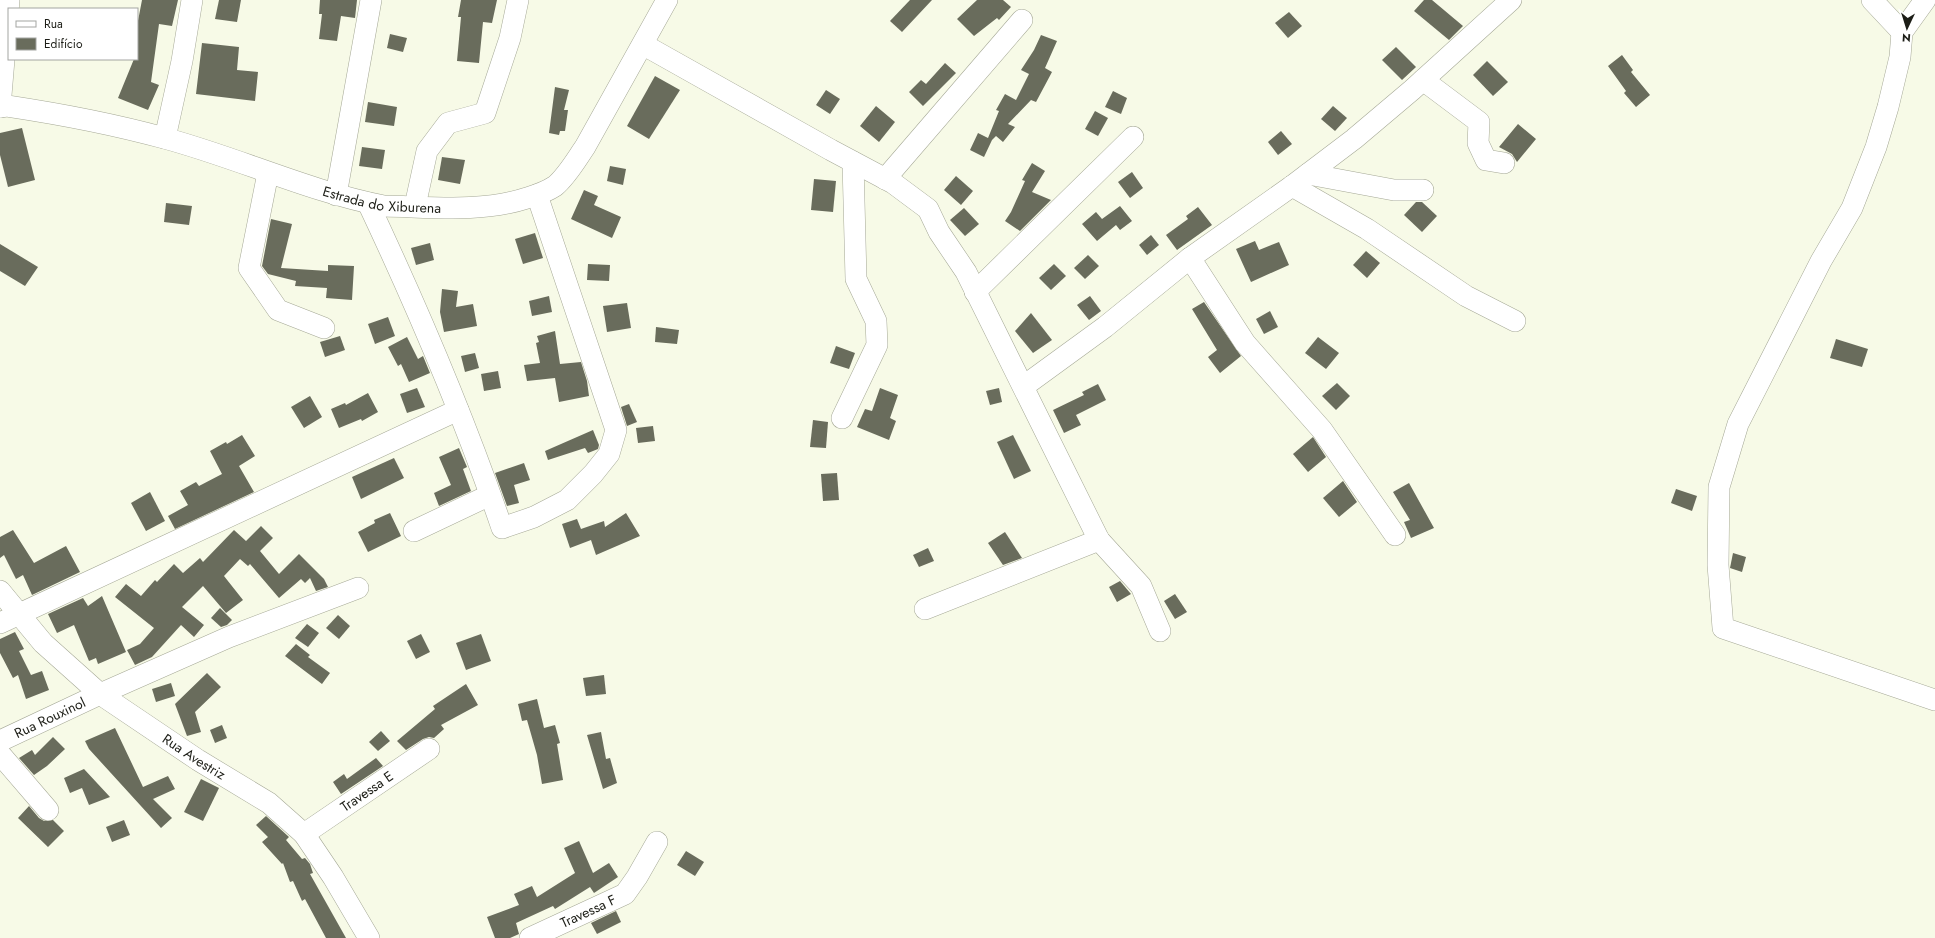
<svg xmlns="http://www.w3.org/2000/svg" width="1935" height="938" viewBox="0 0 1935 938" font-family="Jost,sans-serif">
  <rect width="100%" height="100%" fill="#f7fae7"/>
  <!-- building -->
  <g fill="#696c5c">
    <polygon points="142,0 178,0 172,26 159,24 151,82 159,85 148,110 118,98 134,59 137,59 137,26"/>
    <polygon points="219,0 241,0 237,22 215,19"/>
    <polygon points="320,0 357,0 355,18 341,16 337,41 319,39 322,14 319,14"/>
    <polygon points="461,0 497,0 492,23 483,22 479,63 457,61 461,17 458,17"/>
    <polygon points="910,0 932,0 902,32 890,21"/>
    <polygon points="977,0 1003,0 1011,7 999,20 997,18 974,36 957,19"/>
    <polygon points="1424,0 1432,0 1463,26 1449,40 1414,11"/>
    <polygon points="1289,12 1302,26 1288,38 1275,23"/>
    <polygon points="390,34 407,38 403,52 387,48"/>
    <polygon points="1041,35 1057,41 1045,68 1052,72 1036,102 1031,100 1008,124 1015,127 1003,142 996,136 992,140 984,157 970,150 978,133 988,138 999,111 996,110 1005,94 1016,100 1029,74 1021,70 1034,50"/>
    <polygon points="202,43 239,47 237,70 258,72 255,101 196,94"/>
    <polygon points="1396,47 1416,67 1402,80 1382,60"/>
    <polygon points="1622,55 1633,70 1631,72 1650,95 1636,107 1624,93 1626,91 1608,66"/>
    <polygon points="1487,61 1508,82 1493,96 1473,75"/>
    <polygon points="945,63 956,73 923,106 909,92 921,80 926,84"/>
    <polygon points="655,76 680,90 649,139 627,126"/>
    <polygon points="555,87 569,90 564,110 568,110 565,131 560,131 559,135 549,133"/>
    <polygon points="826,90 840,99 830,114 816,105"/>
    <polygon points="1113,91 1127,98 1121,114 1105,107"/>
    <polygon points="368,102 397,107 394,126 365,122"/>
    <polygon points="876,106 895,122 879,142 860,126"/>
    <polygon points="1333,106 1347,118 1335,131 1321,119"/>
    <polygon points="1095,111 1108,118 1098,136 1085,129"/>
    <polygon points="1518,124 1536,139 1517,162 1512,154 1499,147"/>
    <polygon points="22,128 35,180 8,187 0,155 0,133"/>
    <polygon points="1281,131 1292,144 1278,155 1268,142"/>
    <polygon points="362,147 385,150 382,169 359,166"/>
    <polygon points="442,157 465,160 460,184 438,180"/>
    <polygon points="1032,163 1045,171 1032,192 1051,200 1020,231 1005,221 1011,212 1025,181 1022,180"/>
    <polygon points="610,166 626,169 623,185 607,181"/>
    <polygon points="1132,172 1143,188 1130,198 1118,182"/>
    <polygon points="956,176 973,191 961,205 944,190"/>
    <polygon points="814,179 836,181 833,212 811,210"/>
    <polygon points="584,190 598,196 594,205 621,217 612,238 571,219"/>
    <polygon points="1416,202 1422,202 1437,216 1422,232 1404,215"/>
    <polygon points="166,203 192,206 189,225 164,222"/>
    <polygon points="1120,206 1132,221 1120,230 1116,225 1097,241 1082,224 1096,212 1102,219"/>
    <polygon points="1198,207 1212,225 1177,250 1166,235 1188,219 1186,216"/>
    <polygon points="964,208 979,224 965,236 950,220"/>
    <polygon points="271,219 292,224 281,268 328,271 328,265 354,266 352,300 326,298 327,288 295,286 296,281 268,274 262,266"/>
    <polygon points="535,233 543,258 523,264 515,239"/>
    <polygon points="1151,235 1159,245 1147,255 1139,245"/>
    <polygon points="1255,241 1259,250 1279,242 1289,265 1251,282 1236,249"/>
    <polygon points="430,243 434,260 416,265 411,248"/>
    <polygon points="0,244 38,267 25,286 0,271"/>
    <polygon points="1366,251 1380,263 1367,278 1353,265"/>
    <polygon points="1088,255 1099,266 1085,279 1074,268"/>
    <polygon points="588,264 610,265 609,281 587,280"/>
    <polygon points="1054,264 1066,276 1051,290 1039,278"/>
    <polygon points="442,289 458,291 456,307 473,304 477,326 444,332 440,312"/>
    <polygon points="549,296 552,312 532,316 529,301"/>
    <polygon points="1090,296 1101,311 1089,320 1077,305"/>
    <polygon points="1204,302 1241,356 1220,373 1208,357 1217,350 1192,309"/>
    <polygon points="627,303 631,328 607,332 603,306"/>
    <polygon points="1270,311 1278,327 1264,334 1256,319"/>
    <polygon points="1031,313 1052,340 1033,353 1015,331"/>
    <polygon points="388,317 395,336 375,344 368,324"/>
    <polygon points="656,327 679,330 677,344 655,342"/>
    <polygon points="555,331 560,364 581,362 587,381 589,396 559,402 555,378 527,381 524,365 540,363 536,343 539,342 537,336"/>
    <polygon points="340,336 345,350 325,357 320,342"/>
    <polygon points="407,337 418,359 423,356 430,373 409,382 401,364 398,366 388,347"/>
    <polygon points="1318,337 1339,353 1326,369 1305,353"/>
    <polygon points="1836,339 1868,349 1862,367 1830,358"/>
    <polygon points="836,346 855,353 849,369 830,363"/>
    <polygon points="475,353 479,368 465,372 461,356"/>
    <polygon points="498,371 501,388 484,391 481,374"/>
    <polygon points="1337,383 1350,396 1336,410 1322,396"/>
    <polygon points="1098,384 1106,400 1076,415 1081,425 1064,433 1053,410 1084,395 1082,392"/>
    <polygon points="417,388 425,407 407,413 400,394"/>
    <polygon points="880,388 898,395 890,418 896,421 889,440 857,427 865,409 872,411"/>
    <polygon points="999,388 1002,402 990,405 986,391"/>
    <polygon points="368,393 378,412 362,421 361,419 339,428 331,409 345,403 346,405"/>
    <polygon points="310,396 322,417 304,428 291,407"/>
    <polygon points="629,404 637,422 627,426 621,407"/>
    <polygon points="813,420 828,422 826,448 810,447"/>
    <polygon points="653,426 655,441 638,443 636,428"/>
    <polygon points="593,430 599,445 598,449 588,453 585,448 548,460 545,451"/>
    <polygon points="242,435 255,456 239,466 254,492 175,529 168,516 188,505 180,491 196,482 199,486 222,474 210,451 226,442 227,444"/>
    <polygon points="1013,435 1031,471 1014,479 997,442"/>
    <polygon points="1313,437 1326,457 1308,472 1293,454"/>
    <polygon points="459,448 467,467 463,469 471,491 439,506 434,493 451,485 439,457"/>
    <polygon points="394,458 404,478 361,499 352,477"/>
    <polygon points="524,463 530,480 514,485 519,503 507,506 495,473"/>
    <polygon points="837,473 839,500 823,501 821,474"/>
    <polygon points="1343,481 1357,502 1339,517 1323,498"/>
    <polygon points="1409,483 1434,528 1411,538 1404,522 1410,520 1393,492"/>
    <polygon points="1676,489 1697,496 1692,511 1671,503"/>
    <polygon points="150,492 165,521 146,531 131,503"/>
    <polygon points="390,513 401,536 368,552 358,532 375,523 374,520"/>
    <polygon points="626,513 640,536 596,555 591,540 570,548 562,524 577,519 581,529 604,521 605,527"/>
    <polygon points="261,526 273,538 260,551 279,574 299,554 324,579 328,587 316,591 310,578 305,583 301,579 279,598 250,564 248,566 240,559 224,576 243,600 226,613 203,586 182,607 204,625 194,637 181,625 152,657 135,665 127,650 140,644 154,628 115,597 126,584 141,596 155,580 157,582 174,564 183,573 200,558 203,562 234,530 246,541"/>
    <polygon points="13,530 34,563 66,546 80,572 32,595 23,575 16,579 4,555 0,558 0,537"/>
    <polygon points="1005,532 1022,558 1003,565 988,543"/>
    <polygon points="928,548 934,561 919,567 913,555"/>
    <polygon points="1733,553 1746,557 1742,572 1730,568"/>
    <polygon points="1120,581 1131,594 1117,602 1109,587"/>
    <polygon points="1175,594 1187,612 1175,619 1164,601"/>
    <polygon points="102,596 126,652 98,664 96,658 89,661 74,625 57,633 48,614 83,598 88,606"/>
    <polygon points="220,608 232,620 227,625 221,627 211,618"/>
    <polygon points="338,615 350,626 339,639 326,628"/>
    <polygon points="307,624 319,633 308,647 295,638"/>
    <polygon points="15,632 24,649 19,651 31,675 42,671 49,690 26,699 18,675 13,678 0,653 0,639"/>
    <polygon points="421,634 430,652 416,659 407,641"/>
    <polygon points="481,634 491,661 466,670 456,643"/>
    <polygon points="296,644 310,655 308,657 330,673 322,684 285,656"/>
    <polygon points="207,673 221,687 195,712 201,732 187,736 175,704"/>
    <polygon points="604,675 606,694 586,696 583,678"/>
    <polygon points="171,683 175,696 156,702 152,689"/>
    <polygon points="466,684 478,705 441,725 444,729 434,738 429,737 423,739 406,750 397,741 435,709 433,706"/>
    <polygon points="537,699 544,728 555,725 560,743 557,744 563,780 542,784 537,755 527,720 522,721 518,704"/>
    <polygon points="222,725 227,738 215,743 210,730"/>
    <polygon points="115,728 143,787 168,776 175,789 153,799 172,818 161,828 89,749 85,741"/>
    <polygon points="381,731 390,741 378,751 369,742"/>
    <polygon points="601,732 606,759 610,758 617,783 603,789 587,735"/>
    <polygon points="53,737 65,749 47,766 34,775 19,758 32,750 35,755"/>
    <polygon points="376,758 383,766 341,794 333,782 344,774 347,779"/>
    <polygon points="84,769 110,797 89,805 82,788 70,793 64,778"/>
    <polygon points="201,779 219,788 203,821 184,812"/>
    <polygon points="29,806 39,818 44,821 53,820 64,831 48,847 18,818"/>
    <polygon points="266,816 289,837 286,840 302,859 305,858 310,864 313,873 310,874 346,938 326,938 305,899 302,901 293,881 290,882 283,863 282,864 262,842 268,837 256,825"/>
    <polygon points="124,820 130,835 112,842 106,827"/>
    <polygon points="579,841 593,873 609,863 618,877 594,893 590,887 555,909 553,906 516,923 519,934 510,938 495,938 487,917 519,905 514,894 532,886 537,897 575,873 564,848"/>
    <polygon points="686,851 704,862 695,876 677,865"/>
    <polygon points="616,911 621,922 597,934 591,923"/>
  </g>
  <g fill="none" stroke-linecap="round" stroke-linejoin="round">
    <defs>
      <g id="minor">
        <polyline points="1872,0 1902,32"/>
        <polyline points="1925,0 1902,32 1900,57 1888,107 1876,147 1852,208 1821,261 1738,424 1719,487 1718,565 1723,628 1935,700"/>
        <polyline points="644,45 831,150 893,183 928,209 939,232 966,272 1099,540 1141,586 1160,631"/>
        <polyline points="1423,80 1479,122 1478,143 1486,160 1504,163"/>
        <path id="s1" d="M0,107L7,106C60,114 113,124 164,138C239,158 307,191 384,206C432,207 481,213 527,198C537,195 546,192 555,186C567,176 576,160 585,147L667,0"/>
        <polyline points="0,107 9,0"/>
        <polyline points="165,138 182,61 192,0"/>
        <polyline points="268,173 249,268 278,310 324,328"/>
        <polyline points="1308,174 1394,190 1423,190"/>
        <polyline points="885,179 1022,20"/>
        <polyline points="1292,186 1367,229 1466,296 1515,321"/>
        <polyline points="336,195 371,0"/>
        <path d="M368,203C418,309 464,417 502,528L534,517L567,500L593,474L609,454L616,430L537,195"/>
        <polyline points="415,206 427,151 448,123 485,113 510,38 518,0"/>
        <polyline points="1190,258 1245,343 1322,430 1395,535"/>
        <polyline points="975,292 1133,137"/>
        <polyline points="1024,386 1105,327 1190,258 1292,186 1354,139 1412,90 1511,0"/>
        <polyline points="842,418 877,345 876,321 856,279 853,162"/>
        <polyline points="414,531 490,495"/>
        <path id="s2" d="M0,591L43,643L100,694L198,760L269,803L304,834L333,877L369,938"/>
        <polyline points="925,609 1099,540"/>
        <polyline points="0,623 458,410"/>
        <path id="s3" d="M0,741L100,694L229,637L358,588"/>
        <polyline points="0,754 48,810"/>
        <path id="s4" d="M304,834L429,749"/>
        <path id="s5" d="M530,938L625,894L637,877L657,842"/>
      </g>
    </defs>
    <!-- minor casing -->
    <use href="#minor" stroke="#a5a896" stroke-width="22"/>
    <!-- minor -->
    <use href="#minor" stroke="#fff" stroke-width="21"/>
  </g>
  <g text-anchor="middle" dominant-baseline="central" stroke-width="4" stroke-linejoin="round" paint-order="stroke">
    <!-- street labels -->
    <g font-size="14" fill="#1c1d16" stroke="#fff">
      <text stroke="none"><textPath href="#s1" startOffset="395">Estrada do Xiburena</textPath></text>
      <text stroke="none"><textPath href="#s3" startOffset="55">Rua Rouxinol</textPath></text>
      <text stroke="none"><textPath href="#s2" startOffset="257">Rua Avestriz</textPath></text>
      <text stroke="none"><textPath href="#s4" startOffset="76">Travessa E</textPath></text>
      <text stroke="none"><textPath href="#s5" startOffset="64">Travessa F</textPath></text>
    </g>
  </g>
  <!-- legend -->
  <rect x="8" y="8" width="130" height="52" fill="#ffffff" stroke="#a4a5a2"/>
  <rect x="16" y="21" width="20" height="6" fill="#ffffff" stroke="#a4a5a2"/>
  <text x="44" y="28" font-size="12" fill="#1c1d16">Rua</text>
  <rect x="16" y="38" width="20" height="12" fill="#696c5c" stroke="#a4a5a2"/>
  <text x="44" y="48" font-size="12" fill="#1c1d16">Edifício</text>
  <!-- north arrow -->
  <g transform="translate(1907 28) rotate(184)" stroke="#ffffff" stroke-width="3" paint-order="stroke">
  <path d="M0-3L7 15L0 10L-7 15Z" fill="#1c1d16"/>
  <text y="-6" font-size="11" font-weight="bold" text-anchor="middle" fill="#1c1d16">N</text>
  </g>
</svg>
